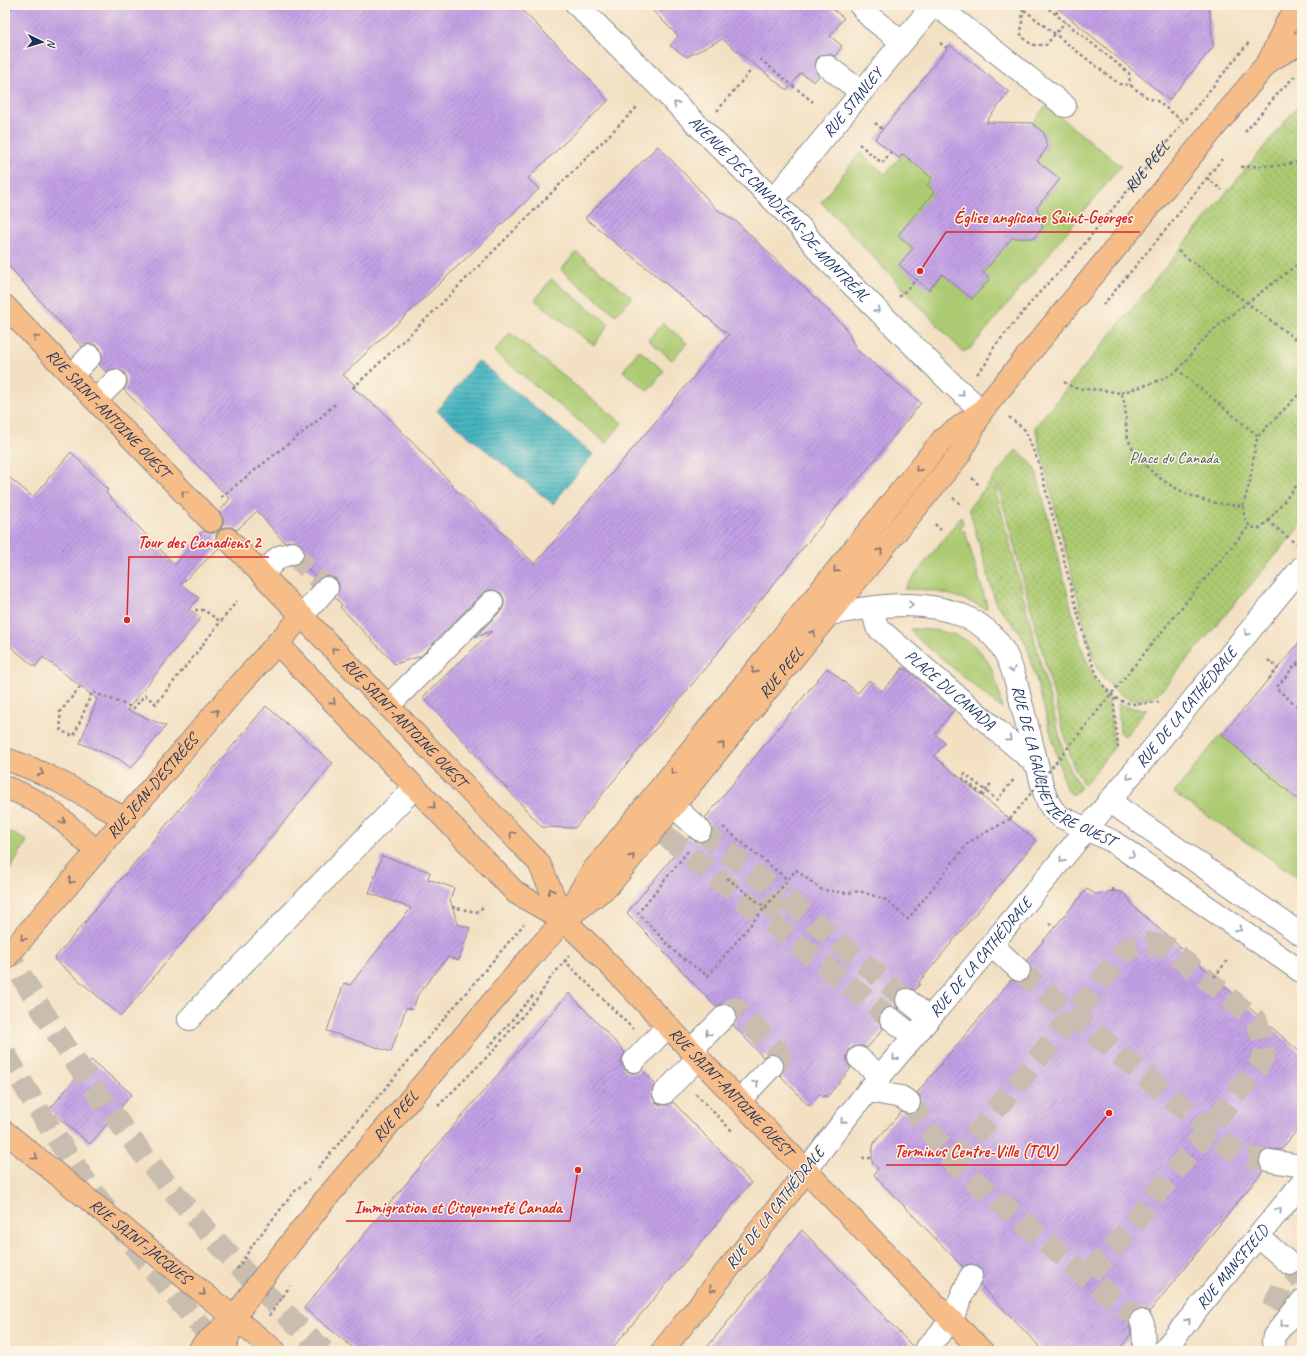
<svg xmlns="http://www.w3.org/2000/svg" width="1307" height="1356" viewBox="0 0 1307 1356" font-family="Caveat,sans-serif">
  <defs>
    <pattern id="park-dots" width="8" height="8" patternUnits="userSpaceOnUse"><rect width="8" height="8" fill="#acca71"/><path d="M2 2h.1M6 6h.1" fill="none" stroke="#8ba460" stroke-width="1.8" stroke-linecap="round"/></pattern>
    <pattern id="water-rules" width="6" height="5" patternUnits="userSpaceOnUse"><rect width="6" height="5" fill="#47b6c0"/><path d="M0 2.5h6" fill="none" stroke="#3a949f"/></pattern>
    <pattern id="building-hatch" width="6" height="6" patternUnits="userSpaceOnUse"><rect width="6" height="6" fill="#c3a0e5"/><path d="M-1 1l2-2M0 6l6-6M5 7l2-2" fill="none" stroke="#9e83bd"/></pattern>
  </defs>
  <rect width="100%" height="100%" fill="#fcf5e5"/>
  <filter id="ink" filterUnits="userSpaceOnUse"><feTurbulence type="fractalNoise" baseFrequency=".025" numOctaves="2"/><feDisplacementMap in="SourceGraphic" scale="8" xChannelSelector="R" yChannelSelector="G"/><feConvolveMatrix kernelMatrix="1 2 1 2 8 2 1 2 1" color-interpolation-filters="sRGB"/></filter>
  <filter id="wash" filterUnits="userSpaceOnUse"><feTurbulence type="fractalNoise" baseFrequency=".012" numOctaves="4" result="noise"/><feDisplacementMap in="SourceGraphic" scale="16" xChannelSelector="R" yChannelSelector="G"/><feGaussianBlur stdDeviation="0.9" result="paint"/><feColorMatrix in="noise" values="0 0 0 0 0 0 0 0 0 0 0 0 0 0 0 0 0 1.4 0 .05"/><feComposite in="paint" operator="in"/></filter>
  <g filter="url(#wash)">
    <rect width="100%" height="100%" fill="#f3e0c2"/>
    <!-- green -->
    <g fill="#acca71" stroke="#647c68">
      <polygon points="1046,106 1121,166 982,335 971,348 963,352 821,202 860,153 885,174 903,154 937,172 927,185 934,192 898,236 913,248 929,290 942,274 972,299 990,279 973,265 1015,235 1019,238 1034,238 1043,227 1039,214 1035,211 1060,179 1037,161 1047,148 1044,133 1032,123"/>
      <polygon points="576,252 632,297 616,315 561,270"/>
      <polygon points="551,279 609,324 594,345 535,300"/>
      <polygon points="663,323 687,343 672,360 648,340"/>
      <polygon points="510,333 622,423 606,443 494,352"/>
      <polygon points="639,350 664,371 648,391 623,371"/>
      <path d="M961,517L963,525L960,526L962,531H965L987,606L986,609C961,596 932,588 904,589Z"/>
      <path d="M910,629C945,629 976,635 992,670C998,682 999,696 1002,709L916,637Z"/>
      <polygon points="1222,735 1302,803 1302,880 1174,793 1215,742"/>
      <polygon points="5,829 27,841 5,878"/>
    </g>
    <!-- park -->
    <g fill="url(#park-dots)" stroke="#647c68">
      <path d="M1302,101V524L1160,692C1137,709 1117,697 1102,676C1091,658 1083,619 1078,598C1063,541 1049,484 1035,427L1240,176Z"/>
      <polygon points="1016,450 1032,464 1036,471 1081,646 1095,681 1109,699 1114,748 1084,785 1074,767 1070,756 998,485 995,487 1064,753 1070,770 1081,788 1074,794 1071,794 1066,789 1027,646 1018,630 996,604 969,508"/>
      <polygon points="1118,704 1132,708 1147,709 1125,736 1120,732"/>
    </g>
    <!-- water -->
    <polygon fill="url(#water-rules)" stroke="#31728f" points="478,361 593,454 553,504 437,411"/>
    <g id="blocks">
      <!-- building -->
      <g fill="url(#building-hatch)">
        <polygon points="14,5 517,5 580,68 608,101 528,178 539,189 343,375 355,385 352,387 383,412 453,485 452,486 535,564 729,335 585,218 658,146 695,185 716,209 737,222 845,327 857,350 921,403 575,828 542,827 423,697 492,631 475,637 501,611 504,605 504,599 501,593 495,590 489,590 483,593 421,656 395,664 340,607 342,605 335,597 339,590 339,584 336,579 329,576 323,576 318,579 301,562 304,556 304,550 300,544 294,541 284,542 257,511 237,530 231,527 225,527 220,530 223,524 223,518 219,512 230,499 124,390 127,384 127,378 124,372 118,369 111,369 106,372 99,365 102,359 102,352 99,347 93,344 87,344 82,347 5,262 5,16"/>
        <polygon points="647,5 827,5 844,18 830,36 842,46 835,56 828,54 822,55 817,58 815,65 816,71 819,76 814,82 801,73 787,90 722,39 687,57 670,46 678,36"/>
        <polygon points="1054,5 1209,5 1213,47 1169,100"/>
        <polygon points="950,45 1009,92 986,122 1032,123 1044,133 1047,148 1037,161 1060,179 1037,207 1043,227 1034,238 1012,238 983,273 990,279 972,299 942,274 929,290 899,265 913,248 898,235 934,192 927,185 932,178 903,154 899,158 875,139"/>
        <polygon points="71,452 108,490 106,493 175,565 203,531 208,533 214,533 219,530 216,535 216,542 219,548 181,584 199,598 189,609 201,618 127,710 166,726 131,768 119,759 80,743 97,699 43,657 35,667 5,642 5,474 33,497"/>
        <polygon points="1302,639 1302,803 1222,735"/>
        <polygon points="827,668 858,693 869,680 882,691 903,668 905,670 906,669 954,710 935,734 945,743 934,756 1036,841 919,982 920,984 915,990 909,988 902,988 898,992 895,998 895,1004 899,1009 892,1007 886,1008 881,1011 879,1018 880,1024 883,1029 867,1048 861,1046 855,1046 849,1050 847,1056 847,1062 851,1068 827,1097 825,1095 824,1097 819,1094 809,1106 780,1075 784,1068 784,1062 781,1057 774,1054 768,1054 763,1057 733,1025 737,1019 737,1013 734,1007 728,1004 721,1004 716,1007 627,913 689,837 698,842 704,842 710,838 712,832 712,826 705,818"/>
        <polygon points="266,706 333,763 121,1016 54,959"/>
        <polygon points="382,856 430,872 428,879 454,888 450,900 458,924 470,928 459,960 448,957 418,994 413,1009 406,1008 391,1052 327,1031 344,983 350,985 411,908 369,893"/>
        <polygon points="1087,889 1095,894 1115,891 1122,892 1129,898 1132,905 1302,1054 1302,1124 1281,1150 1267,1149 1261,1153 1259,1159 1259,1165 1263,1171 1149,1312 1146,1310 1140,1309 1134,1311 1130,1315 1129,1321 1131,1334 1118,1351 1044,1351 980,1285 983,1276 982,1270 978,1266 971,1264 966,1265 963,1267 874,1175 878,1168 872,1163 872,1152 874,1143 901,1112 909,1114 915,1113 919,1109 921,1102 920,1096 917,1093 1011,980 1017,982 1022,982 1028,978 1031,972 1031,967 1027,960"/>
        <polygon points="569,993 625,1052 622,1058 622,1065 625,1070 631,1073 637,1073 642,1070 655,1084 652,1090 652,1096 655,1102 661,1105 667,1105 673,1102 751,1183 610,1351 357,1351 304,1308 460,1118"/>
        <polygon points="91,1060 132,1094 90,1144 49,1110"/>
        <polygon points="802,1230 913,1347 912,1351 704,1351"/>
      </g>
    </g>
  </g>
  <g filter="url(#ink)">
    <use href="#blocks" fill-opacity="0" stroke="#878890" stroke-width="1"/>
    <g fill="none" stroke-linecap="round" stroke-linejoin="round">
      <!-- minor-tunnel -->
      <g stroke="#c8bdae" stroke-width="22" stroke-dasharray="22 11" stroke-linecap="butt">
        <polyline points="292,553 327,588"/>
        <polyline points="700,830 782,895"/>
        <polyline points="665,835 764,917"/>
        <polyline points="1019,970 1240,1156 1271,1161"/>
        <polyline points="725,1016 734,1008 738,1009 779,1053 780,1055 779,1060 772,1066"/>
        <polyline points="891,1019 764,917 782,895 907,1000"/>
        <polyline points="909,1102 953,1162 1087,1277 1141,1321"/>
        <polyline points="953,1162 1128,948 1148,943 1167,947 1257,1021 1262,1038 1265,1053 1258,1067 1129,1229 1087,1277"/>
        <polyline points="1290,1264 1302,1282"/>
        <polyline points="1267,1294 1302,1310"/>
      </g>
      <!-- highway-tunnel -->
      <g stroke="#c8bdae" stroke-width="22" stroke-dasharray="22 11" stroke-linecap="butt">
        <path d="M5,947C88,1097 199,1234 324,1351"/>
        <path d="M5,1053C66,1161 139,1261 224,1351"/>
      </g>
      <defs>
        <g id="minor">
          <path id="s2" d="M577,5L773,200L801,228L823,256L951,383L982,411"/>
          <polyline points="860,5 870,17 902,42"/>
          <polyline points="936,5 1065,106"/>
          <polyline points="827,66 861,92"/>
          <path id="s3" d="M773,200L933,5"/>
          <polyline points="72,375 90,356"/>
          <polyline points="96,400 115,381"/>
          <polyline points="262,574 279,557 292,553"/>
          <path id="s4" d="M872,608L877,627L1037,765"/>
          <path id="s5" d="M829,614C854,610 879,605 904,605C946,605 990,618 1008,659C1015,674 1018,690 1022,706C1029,732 1036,759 1042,785C1046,798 1049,809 1061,817L1112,841L1302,972"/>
          <polyline points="302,616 327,588"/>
          <polyline points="388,706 492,602"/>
          <polyline points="1109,801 1302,935"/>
          <polyline points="673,806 700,830"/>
          <polyline points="992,945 1019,970"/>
          <polyline points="907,1000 929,1018"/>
          <polyline points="189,1019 415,787"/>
          <polyline points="891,1019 913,1036"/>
          <polyline points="691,1050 725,1016"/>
          <polyline points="859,1058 880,1076"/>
          <polyline points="634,1061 668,1026"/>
          <polyline points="868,1091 901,1097 909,1102"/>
          <polyline points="664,1093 699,1057"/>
          <polyline points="740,1100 772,1066"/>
          <polyline points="1271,1161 1302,1166"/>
          <path id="s6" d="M806,1171C863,1091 931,1019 993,943C1097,818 1198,692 1302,567"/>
          <polyline points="1258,1236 1290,1264"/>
          <polyline points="1141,1321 1143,1324 1144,1351"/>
          <polyline points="924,1351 951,1321 969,1279 971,1276"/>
          <path id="s7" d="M1163,1351L1302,1183"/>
          <polyline points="1274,1351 1273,1341 1274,1336 1302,1301"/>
        </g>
        <g id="major">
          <polyline points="1269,61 1302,42"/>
          <path id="s8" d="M5,306L211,521"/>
          <path id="s9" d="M228,539L539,863L564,920"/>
          <path id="s10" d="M277,643L516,893L564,920L594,949L909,1278L982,1351"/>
          <polyline points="569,910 592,872 943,439 979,413"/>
          <path id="s11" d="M5,959L234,691L302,616"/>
          <path id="s12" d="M5,1132L275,1351"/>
          <path id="s13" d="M199,1351L202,1346L234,1318L255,1288L323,1202L535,952L564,920L607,887L615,878L829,614L960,454L982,411L1269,61L1287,22L1302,6"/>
          <polyline points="224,1351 234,1318"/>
          <polyline points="662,1351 791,1191 806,1171"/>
        </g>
        <g id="highway">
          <path d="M5,759C48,772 87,797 125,819"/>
          <path d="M5,787C18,792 30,797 42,805C62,817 79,836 97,852"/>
        </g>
      </defs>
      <!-- minor casing -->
      <use href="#minor" stroke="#878890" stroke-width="24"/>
      <!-- major casing -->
      <use href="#major" stroke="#878890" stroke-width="24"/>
      <!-- highway casing -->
      <use href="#highway" stroke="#878890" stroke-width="24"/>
      <!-- path -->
      <g stroke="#878890" stroke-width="2.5" stroke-dasharray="3 3" stroke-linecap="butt">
        <polyline points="1025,5 1023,9 1119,84 1130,85 1148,98 1157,101 1184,122"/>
        <polyline points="1044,5 1129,73 1130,85"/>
        <polyline points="1056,5 1057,15"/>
        <polyline points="1023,9 1021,36 1032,45 1046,45 1065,22"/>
        <polyline points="940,43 947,48"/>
        <polyline points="760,59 813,102"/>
        <polyline points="717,111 752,69"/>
        <polyline points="875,123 882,129"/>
        <polyline points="1245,132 1280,91 1296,75"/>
        <polyline points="859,144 882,163 891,152"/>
        <polyline points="1241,167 1284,165 1302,161"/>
        <polyline points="1207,178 1222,190"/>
        <polyline points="1178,251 1302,344"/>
        <polyline points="899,297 917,279"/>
        <polyline points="1103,305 1163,233 1222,159"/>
        <polyline points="1178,370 1202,341 1222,322 1302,261"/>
        <path id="s1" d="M977,374L985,365L994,347L1038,294L1075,255L1250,41"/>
        <path d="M1064,382L1074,388L1101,390L1121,393C1129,408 1123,425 1129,441C1141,470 1177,493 1207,501C1218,504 1231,505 1243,506C1243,517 1247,530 1260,528L1268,521L1296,544"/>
        <polyline points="353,388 426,319 638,106"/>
        <path d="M1121,393C1141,386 1162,382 1178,370L1258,436"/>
        <path d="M1009,417L1025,430L1039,464L1089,656C1098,679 1109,704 1137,704C1145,704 1152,702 1159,702"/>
        <polyline points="972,478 979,485"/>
        <polyline points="221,497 317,421 335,404"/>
        <polyline points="953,498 962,505"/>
        <polyline points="1243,506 1250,482 1255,447 1258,436 1300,393 1302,387"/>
        <polyline points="1268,521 1302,479"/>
        <polyline points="935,524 941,530"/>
        <polyline points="195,610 204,610 221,622"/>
        <polyline points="1177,613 1249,526"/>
        <polyline points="1302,657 1276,688 1302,710"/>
        <polyline points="1268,660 1278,668 1269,679"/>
        <polyline points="1296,664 1302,668"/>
        <polyline points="80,687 60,712 61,731 74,736 92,692 134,708 145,695 156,704 237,601"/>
        <polyline points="1115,698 1114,704 1118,748"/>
        <polyline points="1300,723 1302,721"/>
        <polyline points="983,795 962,778 965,774 997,800 1015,778"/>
        <polyline points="723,827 788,880"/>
        <polyline points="688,851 638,913 677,954 708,976 796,870 822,890 847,893 859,891 884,899 908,919 969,842 1010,819"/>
        <polyline points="727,878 767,909"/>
        <polyline points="1113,891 1113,885"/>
        <polyline points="452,907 476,912 479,911 485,905"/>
        <polyline points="1049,923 1055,927"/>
        <polyline points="564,960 633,1029"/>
        <polyline points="1214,977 1227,961"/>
        <polyline points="488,1048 535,993"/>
        <polyline points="696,1094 733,1132"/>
        <polyline points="438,1106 493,1051 539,996 549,980 569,956"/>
        <polyline points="862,1158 872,1158"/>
        <polyline points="318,1168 524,924"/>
        <polyline points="237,1269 254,1243 295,1191 309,1179"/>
        <polyline points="269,1316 290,1286"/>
      </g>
      <!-- minor -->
      <use href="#minor" stroke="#fff" stroke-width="22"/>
      <!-- major -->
      <use href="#major" stroke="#f7bd88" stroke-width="22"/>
      <!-- highway -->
      <use href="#highway" stroke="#f7bd88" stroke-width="22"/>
      <!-- path-bridge -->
      <g stroke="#878890" stroke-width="2.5" stroke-dasharray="3 3" stroke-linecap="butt">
        <polyline points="982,796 992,782"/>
        <polyline points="1010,819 1177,613"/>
      </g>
    </g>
    <!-- one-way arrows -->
    <defs><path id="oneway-chevron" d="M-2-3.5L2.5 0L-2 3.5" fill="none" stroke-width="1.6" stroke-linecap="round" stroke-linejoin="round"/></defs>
    <g stroke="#8d97ae">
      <use href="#oneway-chevron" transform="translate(676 104) rotate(-135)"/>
      <use href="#oneway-chevron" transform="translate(877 310) rotate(45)"/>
      <use href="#oneway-chevron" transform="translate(962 394) rotate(42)"/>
      <use href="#oneway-chevron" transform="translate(911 605) rotate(2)"/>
      <use href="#oneway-chevron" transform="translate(1247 633) rotate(130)"/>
      <use href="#oneway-chevron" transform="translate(1012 670) rotate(73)"/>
      <use href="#oneway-chevron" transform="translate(1009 739) rotate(41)"/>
      <use href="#oneway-chevron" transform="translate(1129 777) rotate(129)"/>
      <use href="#oneway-chevron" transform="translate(1132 855) rotate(35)"/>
      <use href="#oneway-chevron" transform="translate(1062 860) rotate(129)"/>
      <use href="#oneway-chevron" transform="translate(1239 929) rotate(35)"/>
      <use href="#oneway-chevron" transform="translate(708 1033) rotate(135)"/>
      <use href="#oneway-chevron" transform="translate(895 1058) rotate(129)"/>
      <use href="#oneway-chevron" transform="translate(756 1083) rotate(-47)"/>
      <use href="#oneway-chevron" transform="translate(843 1121) rotate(130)"/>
      <use href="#oneway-chevron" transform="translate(1279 1210) rotate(-50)"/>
      <use href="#oneway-chevron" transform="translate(1188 1321) rotate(-51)"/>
      <use href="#oneway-chevron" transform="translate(1283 1324) rotate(129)"/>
    </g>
    <g stroke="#7e6f71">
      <use href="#oneway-chevron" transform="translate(36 338) rotate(-134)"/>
      <use href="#oneway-chevron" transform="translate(918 469) rotate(129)"/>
      <use href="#oneway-chevron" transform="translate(184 493) rotate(-134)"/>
      <use href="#oneway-chevron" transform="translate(880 551) rotate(-51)"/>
      <use href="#oneway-chevron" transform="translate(836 570) rotate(129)"/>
      <use href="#oneway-chevron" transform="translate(813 633) rotate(-51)"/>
      <use href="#oneway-chevron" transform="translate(334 650) rotate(-134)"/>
      <use href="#oneway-chevron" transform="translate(754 671) rotate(129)"/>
      <use href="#oneway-chevron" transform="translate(333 702) rotate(46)"/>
      <use href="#oneway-chevron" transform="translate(216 712) rotate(-49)"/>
      <use href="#oneway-chevron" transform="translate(722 745) rotate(-51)"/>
      <use href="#oneway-chevron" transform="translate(673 772) rotate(129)"/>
      <use href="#oneway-chevron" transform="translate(41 773) rotate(25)"/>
      <use href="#oneway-chevron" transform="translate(433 806) rotate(46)"/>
      <use href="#oneway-chevron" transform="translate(63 821) rotate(40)"/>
      <use href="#oneway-chevron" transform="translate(512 834) rotate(-134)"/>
      <use href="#oneway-chevron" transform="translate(632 857) rotate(-51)"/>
      <use href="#oneway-chevron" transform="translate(71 881) rotate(131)"/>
      <use href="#oneway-chevron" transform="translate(551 891) rotate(-112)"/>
      <use href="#oneway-chevron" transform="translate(23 938) rotate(131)"/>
      <use href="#oneway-chevron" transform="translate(35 1157) rotate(38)"/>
      <use href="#oneway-chevron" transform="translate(712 1289) rotate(129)"/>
      <use href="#oneway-chevron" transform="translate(203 1293) rotate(40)"/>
    </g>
  </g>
  <g text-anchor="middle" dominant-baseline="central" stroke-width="3" stroke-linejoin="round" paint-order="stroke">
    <!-- street labels -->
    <g font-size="16" fill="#1b2f5e" stroke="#fcf5e5">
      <text stroke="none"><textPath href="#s3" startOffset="126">RUE STANLEY</textPath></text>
      <text stroke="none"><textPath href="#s1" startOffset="269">RUE PEEL</textPath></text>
      <text stroke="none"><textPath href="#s2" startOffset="287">AVENUE DES CANADIENS-DE-MONTRÉAL</textPath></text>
      <text stroke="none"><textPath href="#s8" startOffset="149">RUE SAINT-ANTOINE OUEST</textPath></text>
      <text stroke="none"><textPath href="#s13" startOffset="896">RUE PEEL</textPath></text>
      <text stroke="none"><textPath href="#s4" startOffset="116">PLACE DU CANADA</textPath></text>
      <text stroke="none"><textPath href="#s6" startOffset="600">RUE DE LA CATHÉDRALE</textPath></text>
      <text stroke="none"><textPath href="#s9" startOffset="255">RUE SAINT-ANTOINE OUEST</textPath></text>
      <text stroke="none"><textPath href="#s5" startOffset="328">RUE DE LA GAUCHETIÈRE OUEST</textPath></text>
      <text stroke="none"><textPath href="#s11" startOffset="227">RUE JEAN-D'ESTRÉES</textPath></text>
      <text stroke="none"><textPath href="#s6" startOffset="276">RUE DE LA CATHÉDRALE</textPath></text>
      <text stroke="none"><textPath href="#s10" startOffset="641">RUE SAINT-ANTOINE OUEST</textPath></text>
      <text stroke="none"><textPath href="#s13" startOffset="307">RUE PEEL</textPath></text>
      <text transform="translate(775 1208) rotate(-52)">RUE DE LA CATHÉDRALE</text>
      <text stroke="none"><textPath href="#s12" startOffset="174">RUE SAINT-JACQUES</textPath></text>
      <text stroke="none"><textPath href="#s7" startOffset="109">RUE MANSFIELD</textPath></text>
    </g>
    <!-- park labels -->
    <g font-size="16" fill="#3f5663" stroke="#fcf5e5">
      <text x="1174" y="458">Place du Canada</text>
    </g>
  </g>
  <!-- callouts -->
  <path fill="none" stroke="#d62828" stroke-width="1.5" d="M920 271L946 232H1140M127 620L129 557H269M1109 1113L1066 1165H886M578 1170L570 1221H346"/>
  <g fill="#d62828" stroke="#fcf5e5" stroke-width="1.5">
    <circle cx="920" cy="271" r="4"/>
    <circle cx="127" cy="620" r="4"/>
    <circle cx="1109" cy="1113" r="4"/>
    <circle cx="578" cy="1170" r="4"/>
  </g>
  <g font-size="17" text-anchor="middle" font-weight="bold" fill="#d62828" stroke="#fcf5e5" stroke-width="3" stroke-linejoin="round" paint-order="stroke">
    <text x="1043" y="223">Église anglicane Saint-Georges</text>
    <text x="199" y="548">Tour des Canadiens 2</text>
    <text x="976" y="1157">Terminus Centre-Ville (TCV)</text>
    <text x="458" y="1213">Immigration et Citoyenneté Canada</text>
  </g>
  <!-- margin -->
  <rect width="1307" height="1356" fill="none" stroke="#fcf5e5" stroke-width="20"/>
  <!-- north arrow -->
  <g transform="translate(42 42) rotate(95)" stroke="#fcf5e5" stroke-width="3" paint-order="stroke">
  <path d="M0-3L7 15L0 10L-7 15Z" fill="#1b2f5e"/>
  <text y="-6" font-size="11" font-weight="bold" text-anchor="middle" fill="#1b2f5e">N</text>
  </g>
</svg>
